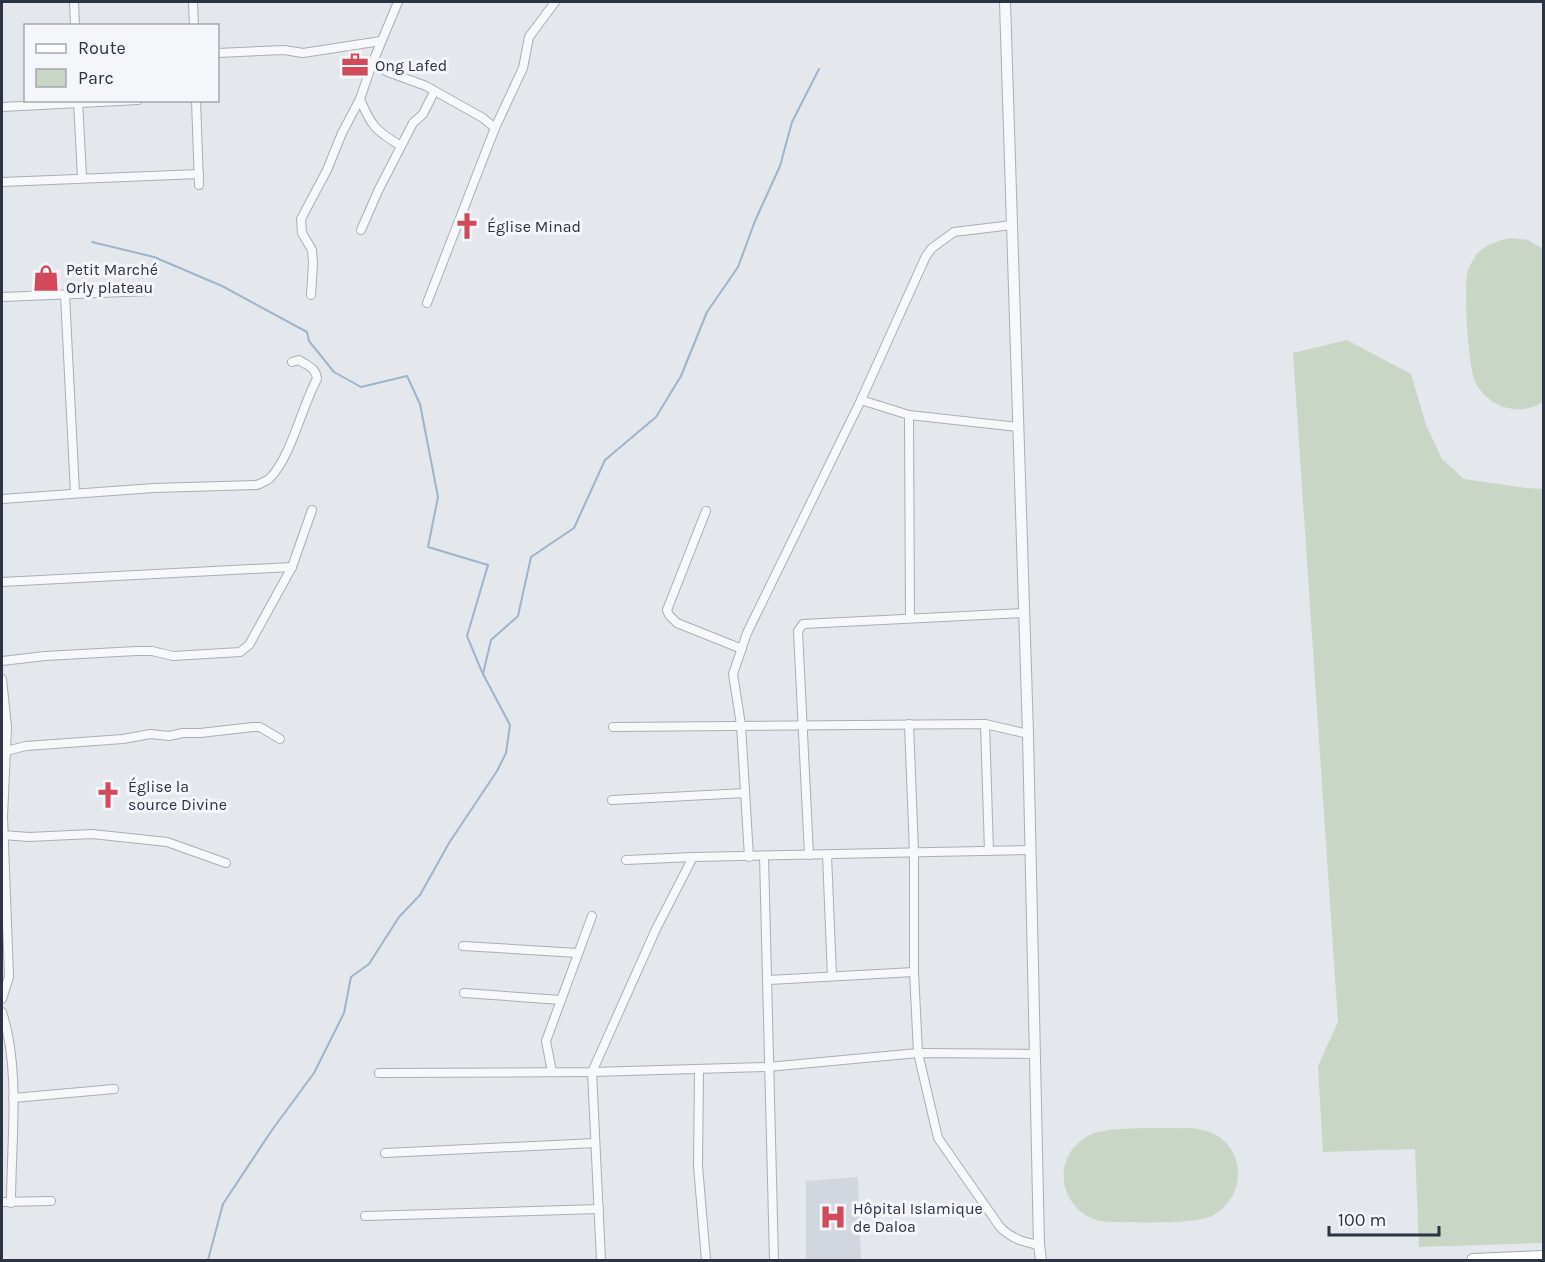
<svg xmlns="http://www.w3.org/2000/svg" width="1545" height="1262" viewBox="0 0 1545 1262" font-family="Karla,sans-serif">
  <rect width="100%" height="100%" fill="#e4e7ec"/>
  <!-- built -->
  <polygon fill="#d2d6de" points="858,1177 861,1260 806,1260 806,1181"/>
  <!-- green -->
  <g fill="#c9d6c5">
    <path d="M1510,238L1528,240L1543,249V402C1535,408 1523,410 1513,409C1498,407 1484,398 1476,384C1468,370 1463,286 1468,270C1470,265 1474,258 1477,254C1486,244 1498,241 1510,238Z"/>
    <polygon points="1347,340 1411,374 1426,425 1442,459 1464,479 1526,488 1543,489 1543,1243 1419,1247 1415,1149 1323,1152 1318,1066 1338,1022 1293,353"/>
    <path d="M1192,1128C1204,1130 1216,1132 1225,1142C1247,1164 1240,1200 1214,1215C1196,1225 1137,1222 1114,1222C1064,1224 1044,1161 1088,1136C1107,1125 1169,1129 1192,1128Z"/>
  </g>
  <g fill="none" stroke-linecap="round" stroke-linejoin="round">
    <!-- stream -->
    <g stroke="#9fb4cc" stroke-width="2">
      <polyline points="92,242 154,257 222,286 307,332 309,341 334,372 361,387 407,376 420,404 438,497 428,547 488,565 467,636 482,672"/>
      <polyline points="208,1260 223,1204 272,1130 314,1073 344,1013 351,977 369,964 399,917 420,895 449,843 497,771 506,753 510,725 483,674 491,640 518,616 531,557 574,528 605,460 656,417 681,376 707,312 738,267 755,221 780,166 792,122 819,69"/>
    </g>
    <defs>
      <g id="minor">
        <polyline points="74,2 75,26"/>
        <polyline points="193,2 194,26"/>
        <polyline points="218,53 284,50 303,53 381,41"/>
        <polyline points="372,64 388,72 426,86 483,118 495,128"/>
        <path d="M360,99C371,126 376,131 401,146"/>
        <polyline points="78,100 82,177"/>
        <polyline points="196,100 199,185"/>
        <polyline points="2,107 138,100"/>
        <polyline points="2,182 199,174"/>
        <polyline points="361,230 378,191 413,123 423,114 434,92"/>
        <polyline points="65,295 75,493"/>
        <polyline points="311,295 313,263 312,250 302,233 301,219 327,170 342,133 360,99 372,64 398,2"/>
        <polyline points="2,297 150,291"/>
        <polyline points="427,303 495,128 523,68 529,37 555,2"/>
        <polyline points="861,400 909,415 1018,427"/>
        <polyline points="909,415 910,618"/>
        <path d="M2,499L154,488L257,485C261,483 267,481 270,478C291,457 302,406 317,379C316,367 307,366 299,360L292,362"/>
        <polyline points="706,511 667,610 669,615 677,623 742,649"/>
        <polyline points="2,582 292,567"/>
        <polyline points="2,661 45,656 136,651 152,651 173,656 240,652 249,645 292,567 312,510"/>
        <polyline points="2,679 7,727 3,817 9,977 2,999"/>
        <path d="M909,724L914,852V972L918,1053L938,1138L1000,1227C1012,1239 1023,1242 1039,1245"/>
        <polyline points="985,724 989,851"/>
        <polyline points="613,727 985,724 1028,734"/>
        <polyline points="2,752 26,746 123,739 150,734 169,736 183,733 200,733 253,727 260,727 280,739"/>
        <polyline points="612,800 745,793"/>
        <polyline points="2,835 29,837 92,834 167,842 226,863"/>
        <polyline points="809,855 798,631 803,624 1024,613"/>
        <polyline points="827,855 832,976"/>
        <polyline points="764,856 774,1260"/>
        <polyline points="749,857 741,725 733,674 747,633 861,400 926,256 932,248 954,232 1012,225"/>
        <polyline points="626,860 693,857 1031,850"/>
        <polyline points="463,946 578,953"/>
        <polyline points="769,980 914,972"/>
        <polyline points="464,993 561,1000"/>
        <path d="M2,1012C21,1070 11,1142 11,1203"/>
        <polyline points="699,1071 698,1166 706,1260"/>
        <polyline points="552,1072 546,1041 592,916"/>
        <polyline points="379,1073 592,1072 656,929 693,857"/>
        <polyline points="13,1098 114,1089"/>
        <polyline points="385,1153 595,1143"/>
        <polyline points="2,1202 51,1201"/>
        <polyline points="365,1216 599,1209"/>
        <polyline points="601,1260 592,1072 768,1067 918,1053 1035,1054"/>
      </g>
      <polyline id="tertiary" points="1005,2 1028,734 1039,1245 1041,1260"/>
      <polyline id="primary" points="1473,1260 1544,1257"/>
    </defs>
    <!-- minor casing -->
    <use href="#minor" stroke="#a9aeb7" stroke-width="10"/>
    <!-- tertiary casing -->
    <use href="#tertiary" stroke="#a9aeb7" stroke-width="12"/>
    <!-- primary casing -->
    <use href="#primary" stroke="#a3abb8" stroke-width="14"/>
    <!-- minor -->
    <use href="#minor" stroke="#f7f8fa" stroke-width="8"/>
    <!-- tertiary -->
    <use href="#tertiary" stroke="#f7f8fa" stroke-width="10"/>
    <!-- primary -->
    <use href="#primary" stroke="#fff" stroke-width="12"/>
  </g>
  <!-- icons -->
  <defs>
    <symbol id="office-bare" viewBox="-9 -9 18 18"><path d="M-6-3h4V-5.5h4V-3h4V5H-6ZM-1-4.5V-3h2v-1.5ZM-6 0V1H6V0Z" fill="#d1495b" stroke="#f4f6f9" stroke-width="2.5" paint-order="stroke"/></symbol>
    <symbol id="church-bare" viewBox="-9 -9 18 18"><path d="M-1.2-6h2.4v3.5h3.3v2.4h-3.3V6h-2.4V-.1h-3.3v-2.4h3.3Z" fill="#d1495b" stroke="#f4f6f9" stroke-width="2.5" paint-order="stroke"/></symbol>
    <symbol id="shop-bare" viewBox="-9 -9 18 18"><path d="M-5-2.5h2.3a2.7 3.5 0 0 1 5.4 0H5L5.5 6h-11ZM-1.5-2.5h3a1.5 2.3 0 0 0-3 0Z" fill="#d1495b" stroke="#f4f6f9" stroke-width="2.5" paint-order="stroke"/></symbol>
    <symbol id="hospital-bare" viewBox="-9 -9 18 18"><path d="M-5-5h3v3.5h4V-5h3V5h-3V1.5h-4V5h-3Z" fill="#d1495b" stroke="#f4f6f9" stroke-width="2.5" paint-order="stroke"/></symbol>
  </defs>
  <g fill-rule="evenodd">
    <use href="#office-bare" x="336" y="46" width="38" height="38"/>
    <use href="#church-bare" x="448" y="207" width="38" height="38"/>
    <use href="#shop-bare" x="27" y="259" width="38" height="38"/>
    <use href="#church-bare" x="89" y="776" width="38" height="38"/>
    <use href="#hospital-bare" x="814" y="1198" width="38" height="38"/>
  </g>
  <g text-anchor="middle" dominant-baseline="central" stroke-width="6" stroke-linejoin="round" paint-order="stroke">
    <!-- poi labels -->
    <g font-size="16" fill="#2b3445" stroke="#f4f6f9" text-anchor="start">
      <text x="375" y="65">Ong Lafed</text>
      <text x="487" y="226">Église Minad</text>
      <text x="66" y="269">Petit Marché<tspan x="66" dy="18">Orly plateau</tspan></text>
      <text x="128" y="786">Église la<tspan x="128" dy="18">source Divine</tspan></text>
      <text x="853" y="1208">Hôpital Islamique<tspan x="853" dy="18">de Daloa</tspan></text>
    </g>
  </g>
  <!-- border -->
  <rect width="1545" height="1262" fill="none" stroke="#2b3445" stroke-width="6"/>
  <!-- legend -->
  <rect x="24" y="24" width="195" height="78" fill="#f4f6f9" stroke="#a4a8b1" stroke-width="1.5"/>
  <rect x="36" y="44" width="30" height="9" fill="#ffffff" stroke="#a4a8b1" stroke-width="1.5"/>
  <text x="78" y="54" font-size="18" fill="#2b3445">Route</text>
  <rect x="36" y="69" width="30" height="18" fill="#c9d6c5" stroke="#a4a8b1" stroke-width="1.5"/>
  <text x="78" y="84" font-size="18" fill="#2b3445">Parc</text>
  <!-- scale -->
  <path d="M1329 1226v9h110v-9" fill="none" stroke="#2b3445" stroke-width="3"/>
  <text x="1338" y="1226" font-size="18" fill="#2b3445" stroke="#f4f6f9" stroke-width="4.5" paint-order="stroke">100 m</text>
</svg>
